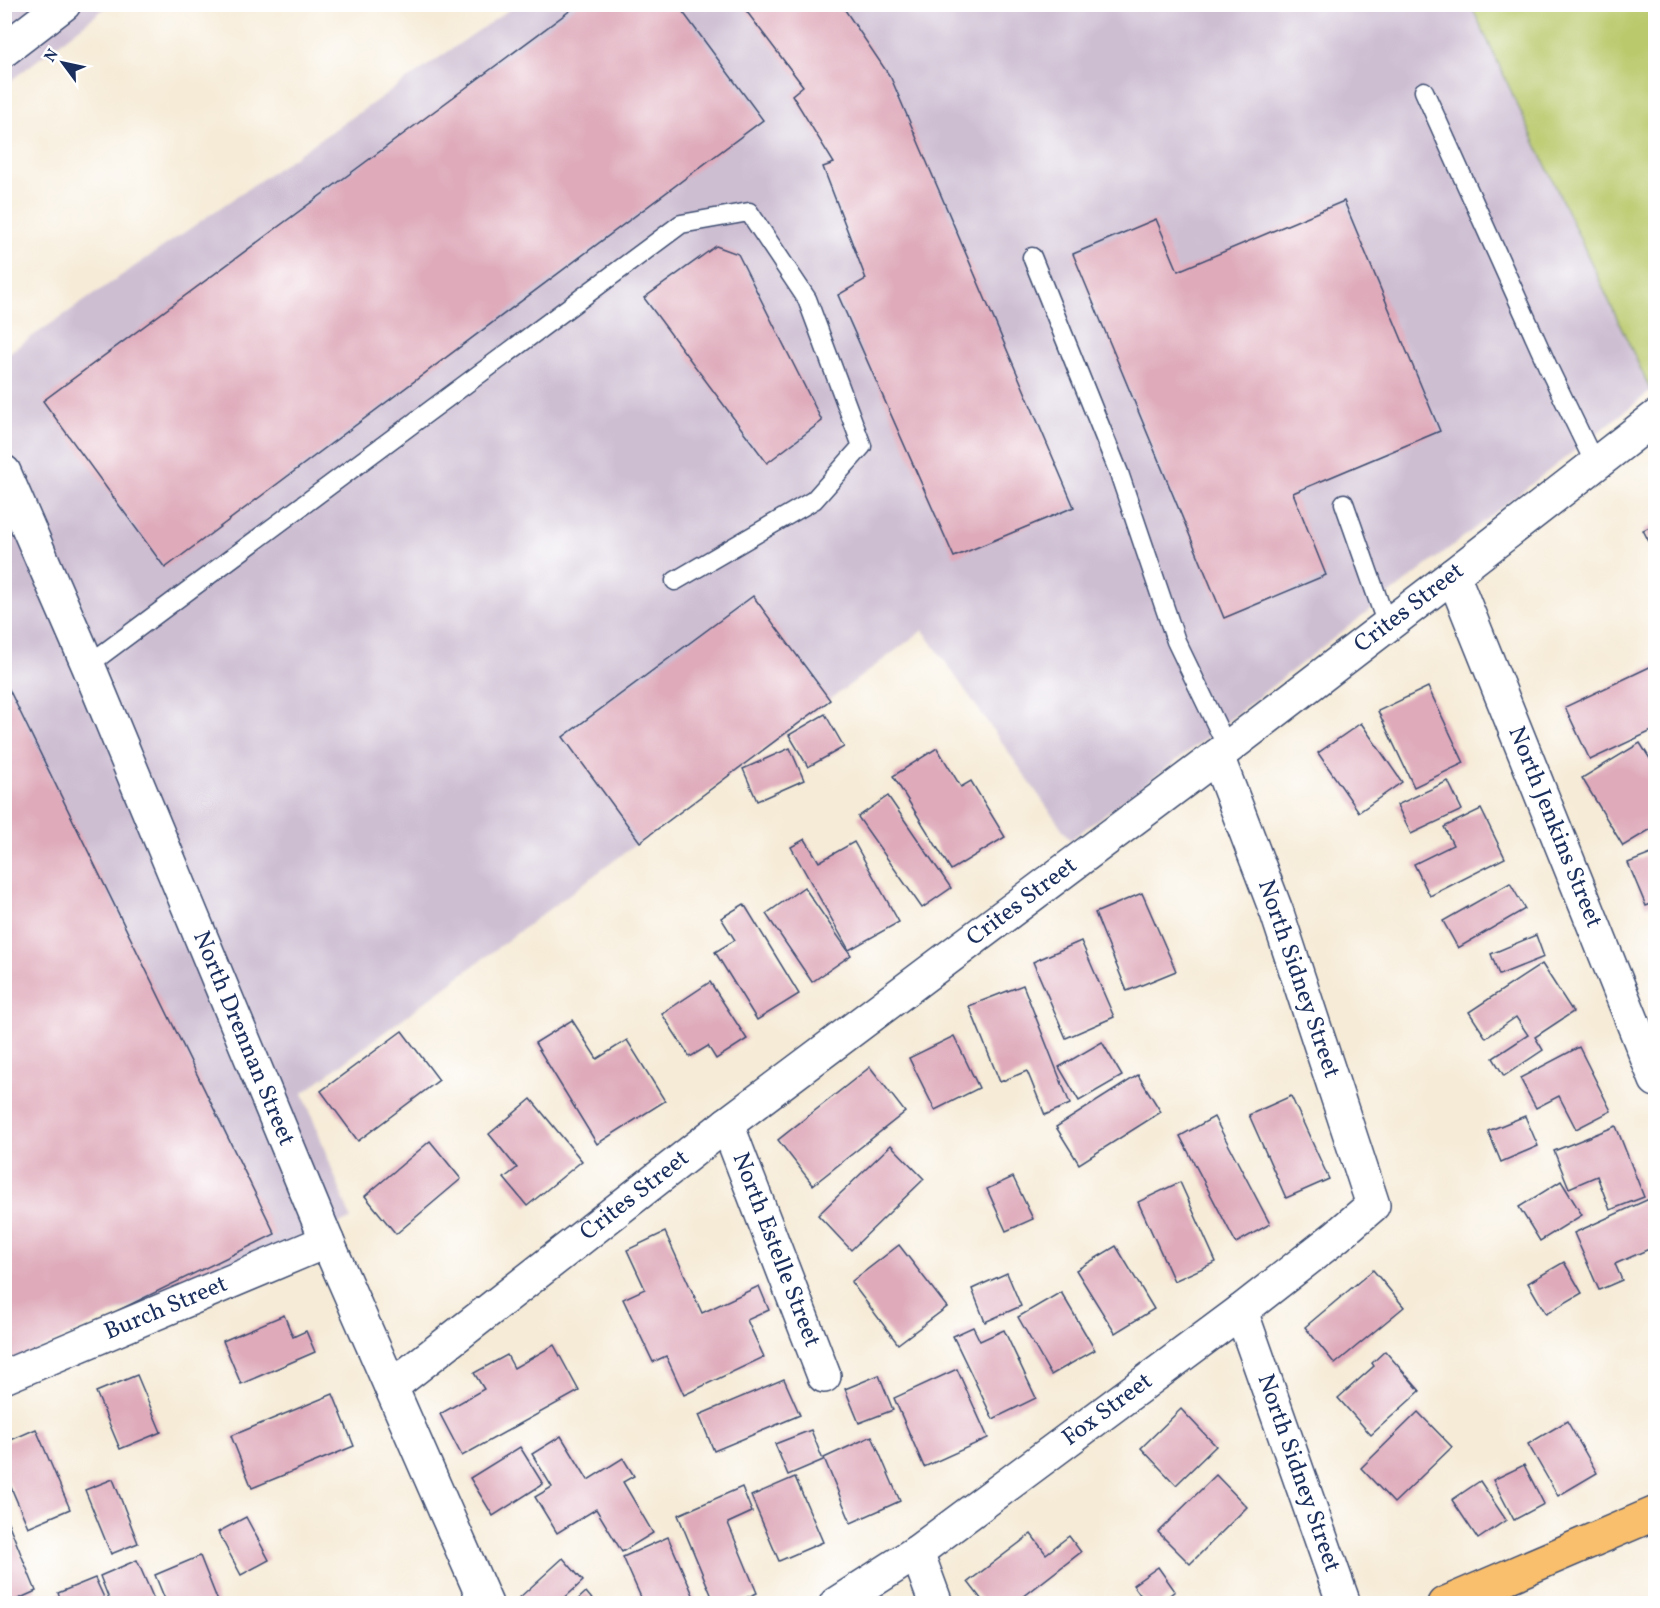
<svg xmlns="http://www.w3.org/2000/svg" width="1660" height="1608" viewBox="0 0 1660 1608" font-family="Vollkorn,serif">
  <rect width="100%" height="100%" fill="#fff"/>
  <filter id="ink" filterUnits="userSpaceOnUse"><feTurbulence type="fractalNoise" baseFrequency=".0167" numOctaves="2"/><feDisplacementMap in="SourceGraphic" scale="12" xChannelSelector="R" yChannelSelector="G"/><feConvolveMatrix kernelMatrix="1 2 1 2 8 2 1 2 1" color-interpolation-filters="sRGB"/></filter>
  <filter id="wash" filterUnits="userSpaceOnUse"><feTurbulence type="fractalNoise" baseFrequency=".008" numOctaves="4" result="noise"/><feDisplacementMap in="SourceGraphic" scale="24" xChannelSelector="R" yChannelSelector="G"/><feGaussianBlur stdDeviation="1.35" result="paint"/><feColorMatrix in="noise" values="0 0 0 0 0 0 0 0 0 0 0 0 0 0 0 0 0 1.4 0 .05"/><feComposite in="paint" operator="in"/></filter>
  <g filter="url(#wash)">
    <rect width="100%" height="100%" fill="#f6ebd7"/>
    <!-- industrial -->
    <g fill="#cdbed2">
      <polygon points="1471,4 1651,391 1181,757 1070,840 923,630 303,1093 351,1219 5,1356 4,356 516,5"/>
      <polygon points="5,5 109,5 5,85"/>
    </g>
    <!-- green -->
    <polygon fill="#bac96c" stroke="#6a7c65" stroke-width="1.5" points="1471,5 1655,5 1655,391 1651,391"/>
    <g id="blocks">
      <!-- building -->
      <g fill="#dfabbb">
        <polygon points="579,4 677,4 763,120 165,568 43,401"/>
        <polygon points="741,4 841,4 891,78 1074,507 954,557 838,295 866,279 823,167 834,163 792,95 803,86"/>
        <polygon points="1344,201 1440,431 1293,493 1326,575 1224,618 1073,254 1156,219 1178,271"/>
        <polygon points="716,246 738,254 822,421 767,463 644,298"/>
        <polygon points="1656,524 1656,555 1643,530"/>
        <polygon points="753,596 830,700 640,842 563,737"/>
        <polygon points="1656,664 1656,729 1590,760 1565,707"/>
        <polygon points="4,679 275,1234 4,1366"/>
        <polygon points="1428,687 1464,763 1414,787 1378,711"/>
        <polygon points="825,714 844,747 808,767 789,735"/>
        <polygon points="1361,723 1402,782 1359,812 1318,753"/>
        <polygon points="1640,743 1656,768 1656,826 1623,846 1582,778"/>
        <polygon points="790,748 804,780 757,801 743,769"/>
        <polygon points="937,748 961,787 971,781 1005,837 951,870 893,776"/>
        <polygon points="1448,781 1462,810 1411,834 1397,805"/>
        <polygon points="888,796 951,888 922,908 858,817"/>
        <polygon points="1481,809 1505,858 1430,896 1414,864 1453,845 1444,827"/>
        <polygon points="805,839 819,862 854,842 899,922 849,950 791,847"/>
        <polygon points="1656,852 1656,902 1646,906 1628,863"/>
        <polygon points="1510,883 1525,909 1458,948 1443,921"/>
        <polygon points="804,887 851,955 812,982 766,914"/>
        <polygon points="1142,893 1176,971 1127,991 1095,913"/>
        <polygon points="744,904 799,994 757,1020 715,952 735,940 721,918"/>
        <polygon points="1536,935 1544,957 1499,975 1491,954"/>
        <polygon points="1081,941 1114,1017 1066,1038 1033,962"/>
        <polygon points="1542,964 1573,1012 1535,1037 1543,1050 1504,1076 1493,1058 1528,1035 1516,1017 1486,1038 1469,1012"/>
        <polygon points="710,982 747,1039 716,1059 708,1046 690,1057 662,1014"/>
        <polygon points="1023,985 1070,1104 1045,1115 1027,1071 1000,1082 969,1006"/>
        <polygon points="572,1020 597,1059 627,1040 665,1101 597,1144 535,1043"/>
        <polygon points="402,1031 439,1080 358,1141 321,1091"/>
        <polygon points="954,1036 979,1088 935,1110 909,1058"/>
        <polygon points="1102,1042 1122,1076 1079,1101 1059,1067"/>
        <polygon points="1579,1047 1611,1111 1576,1129 1559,1096 1536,1108 1520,1078"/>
        <polygon points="870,1067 905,1112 813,1185 778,1140"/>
        <polygon points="1138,1075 1161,1112 1079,1164 1056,1127"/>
        <polygon points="1291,1096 1329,1179 1286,1198 1249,1115"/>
        <polygon points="531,1099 582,1161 527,1206 504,1178 517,1168 489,1134"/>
        <polygon points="1525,1116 1538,1146 1501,1162 1488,1131"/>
        <polygon points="1214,1117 1270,1224 1236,1243 1180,1136"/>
        <polygon points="1616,1126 1644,1197 1610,1210 1597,1176 1569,1188 1554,1151"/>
        <polygon points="430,1141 461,1179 396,1234 365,1196"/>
        <polygon points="891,1145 924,1179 851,1250 818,1215"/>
        <polygon points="1013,1177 1033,1219 1006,1231 987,1189"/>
        <polygon points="1561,1181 1582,1215 1540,1241 1519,1207"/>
        <polygon points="1180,1182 1216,1262 1174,1281 1138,1202"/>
        <polygon points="1649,1199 1656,1212 1656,1246 1615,1264 1622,1280 1599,1290 1574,1233"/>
        <polygon points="665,1232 702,1313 759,1286 769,1310 747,1320 764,1357 684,1395 666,1356 653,1362 623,1299 645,1289 627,1250"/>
        <polygon points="899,1245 947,1307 898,1344 851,1282"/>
        <polygon points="1116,1246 1154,1309 1115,1333 1076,1270"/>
        <polygon points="1564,1262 1582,1293 1546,1314 1528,1283"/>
        <polygon points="1373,1270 1404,1307 1335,1364 1305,1327"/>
        <polygon points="1007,1273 1021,1306 985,1322 972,1289"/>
        <polygon points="1061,1292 1095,1350 1051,1375 1018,1317"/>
        <polygon points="284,1315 293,1337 306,1331 315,1352 241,1384 223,1341"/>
        <polygon points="973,1327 980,1341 1004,1330 1036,1398 993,1419 953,1336"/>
        <polygon points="554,1345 579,1391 462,1456 440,1414 484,1389 474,1373 507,1355 514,1368"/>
        <polygon points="1385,1351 1420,1391 1371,1435 1338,1398 1374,1366 1372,1363"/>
        <polygon points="957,1369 988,1438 924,1467 894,1398"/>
        <polygon points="137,1375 161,1432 120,1449 96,1392"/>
        <polygon points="879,1375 893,1410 859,1423 845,1389"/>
        <polygon points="784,1379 800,1415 714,1451 699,1415"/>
        <polygon points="333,1394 354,1446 252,1488 231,1436"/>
        <polygon points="1181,1409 1216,1446 1176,1485 1141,1448"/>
        <polygon points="1418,1412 1452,1447 1394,1503 1361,1468"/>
        <polygon points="1567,1421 1597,1473 1558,1496 1528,1444"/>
        <polygon points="36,1429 70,1509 28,1527 4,1471 4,1443"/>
        <polygon points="811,1430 823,1460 788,1475 775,1444"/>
        <polygon points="561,1436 588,1480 623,1458 634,1476 623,1482 653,1533 622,1552 596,1509 557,1533 535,1497 552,1487 532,1454"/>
        <polygon points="872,1436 900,1501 851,1523 824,1458"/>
        <polygon points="520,1447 543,1484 493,1516 470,1478"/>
        <polygon points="1524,1465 1544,1504 1514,1520 1493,1480"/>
        <polygon points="1216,1475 1247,1507 1190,1564 1158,1532"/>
        <polygon points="795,1477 823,1542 779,1561 751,1496"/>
        <polygon points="113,1479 138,1543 111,1554 85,1490"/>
        <polygon points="1480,1481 1506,1520 1478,1539 1452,1500"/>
        <polygon points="742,1487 752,1512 728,1523 757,1593 732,1604 715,1604 678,1515"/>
        <polygon points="5,1515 36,1591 7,1604 5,1604"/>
        <polygon points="246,1517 269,1560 241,1575 218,1532"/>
        <polygon points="1031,1534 1046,1554 1069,1536 1081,1552 1014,1604 985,1604 968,1582"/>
        <polygon points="668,1537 697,1604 644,1604 623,1557"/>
        <polygon points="200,1556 219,1604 167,1604 155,1575"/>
        <polygon points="563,1558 583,1581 558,1604 523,1604 519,1598"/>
        <polygon points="137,1560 156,1604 111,1604 100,1576"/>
        <polygon points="1158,1567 1175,1591 1158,1604 1147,1604 1133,1585"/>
        <polygon points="95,1578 107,1604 62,1604 58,1593"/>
        <polygon points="586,1592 596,1604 573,1604"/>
      </g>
    </g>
  </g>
  <g filter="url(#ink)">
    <use href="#blocks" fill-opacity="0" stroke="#3c4b70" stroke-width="1.5"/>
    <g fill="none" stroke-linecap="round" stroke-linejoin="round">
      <defs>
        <g id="lane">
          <polyline points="1424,91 1548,367 1595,464"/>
          <polyline points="1032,257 1119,473 1176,641 1227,747"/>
          <polyline points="1344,503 1387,625"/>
          <polyline points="88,665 681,224 749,212 807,299 862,446 814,500 675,581"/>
        </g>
        <g id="street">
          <polyline points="4,50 64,4"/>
          <path id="s1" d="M4,472L88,665L327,1241L486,1604"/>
          <path id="s2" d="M1453,575L1656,1080"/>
          <path id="s3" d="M727,1124L824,1376"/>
          <path id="s4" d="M1241,1311L1344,1604"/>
          <path id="s5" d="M4,1377L327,1241"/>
          <path id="s6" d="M391,1387L727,1124L1217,756L1453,575L1656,417"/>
          <polyline points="917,1552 936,1604"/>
          <path id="s7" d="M836,1604L917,1552L1241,1311L1337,1236L1373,1205L1277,913L1217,756"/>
        </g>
        <polyline id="primary" points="1444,1604 1656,1513"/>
      </defs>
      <!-- lane casing -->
      <use href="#lane" stroke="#3c4b70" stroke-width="21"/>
      <!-- street casing -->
      <use href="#street" stroke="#3c4b70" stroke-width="36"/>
      <!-- primary casing -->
      <use href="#primary" stroke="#3c4b70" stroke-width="36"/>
      <!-- lane -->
      <use href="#lane" stroke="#fff" stroke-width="18"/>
      <!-- street -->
      <use href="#street" stroke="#fff" stroke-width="33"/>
      <!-- primary -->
      <use href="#primary" stroke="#f9bf6d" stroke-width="33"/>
    </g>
  </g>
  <g text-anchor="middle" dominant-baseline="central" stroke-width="6" stroke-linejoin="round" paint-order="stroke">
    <!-- street labels -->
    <g font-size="24" fill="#1b2f5e" stroke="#fff">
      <text stroke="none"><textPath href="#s6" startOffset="1282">Crites Street</textPath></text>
      <text stroke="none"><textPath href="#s2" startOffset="272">North Jenkins Street</textPath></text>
      <text stroke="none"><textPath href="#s6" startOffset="796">Crites Street</textPath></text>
      <text transform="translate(1298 979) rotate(71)">North Sidney Street</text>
      <text stroke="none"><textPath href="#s1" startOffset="615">North Drennan Street</textPath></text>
      <text stroke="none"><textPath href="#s6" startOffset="310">Crites Street</textPath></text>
      <text stroke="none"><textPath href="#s3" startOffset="135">North Estelle Street</textPath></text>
      <text stroke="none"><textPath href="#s5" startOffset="176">Burch Street</textPath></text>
      <text stroke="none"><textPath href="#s7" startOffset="334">Fox Street</textPath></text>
      <text stroke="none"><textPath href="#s4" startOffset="172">North Sidney Street</textPath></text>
    </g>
  </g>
  <!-- margin -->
  <rect width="1660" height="1608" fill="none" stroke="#fff" stroke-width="24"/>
  <!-- north arrow -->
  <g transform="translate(63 63) rotate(303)" stroke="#ffffff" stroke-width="4.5" paint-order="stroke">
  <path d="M0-4.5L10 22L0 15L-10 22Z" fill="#1b2f5e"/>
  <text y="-9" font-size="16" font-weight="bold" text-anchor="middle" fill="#1b2f5e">N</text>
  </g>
</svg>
